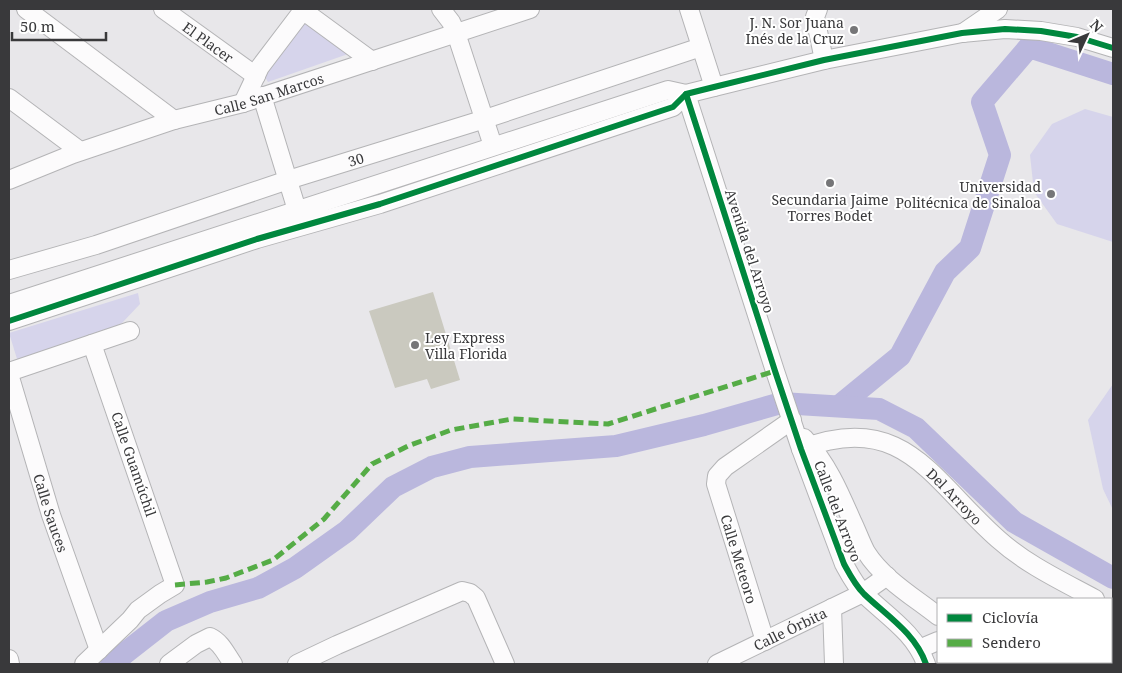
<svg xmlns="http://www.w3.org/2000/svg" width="1122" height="673" viewBox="0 0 1122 673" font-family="'Noto Serif',serif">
  <rect width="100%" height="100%" fill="#e8e7ea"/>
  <!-- green -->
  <g fill="#d6d4eb">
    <polygon points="301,20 348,54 268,82 262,72"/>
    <polygon points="1085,109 1113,117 1113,242 1057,224 1034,192 1030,155 1052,124"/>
    <polygon points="138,293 140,304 122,323 95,337 18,362 9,333"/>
    <polygon points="1113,384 1113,510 1103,489 1088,420"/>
  </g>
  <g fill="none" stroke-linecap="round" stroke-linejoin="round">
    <!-- river -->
    <g stroke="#bab7dd" stroke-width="22">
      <polyline points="839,406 900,356 945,272 970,248 1000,155 982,102 1029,47 1113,74"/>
      <polyline points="111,664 166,621 210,602 258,588 295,568 347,531 393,487 432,467 470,457 616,446 704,425 781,403 879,409 916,428 1014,522 1113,578"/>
    </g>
  </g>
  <!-- building -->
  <polygon fill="#cac9bf" points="433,292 460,380 431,389 427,379 395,388 369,311"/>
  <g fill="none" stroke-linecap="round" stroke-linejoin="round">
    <defs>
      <g id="minor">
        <polyline points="26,9 174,120"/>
        <path id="s1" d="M163,9L256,76"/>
        <polyline points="301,9 372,61"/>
        <polyline points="441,9 451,22 456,33 493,146"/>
        <polyline points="689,9 714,87"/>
        <polyline points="818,9 815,17 824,60"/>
        <polyline points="963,33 998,9"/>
        <path d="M686,94L775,371L801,449L844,564C850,575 855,585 864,594C887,616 915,633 926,664"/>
        <polyline points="262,96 300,220"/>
        <polyline points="9,98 80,151"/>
        <polyline points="243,103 260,67 304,9"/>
        <path id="s2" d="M9,180L73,154L174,120L243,103L530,9"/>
        <path id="s3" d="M9,270L96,245L288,180L485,119L701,47"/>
        <polyline points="9,304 668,90 686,94"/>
        <polyline points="9,321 257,239 380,204 673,107 686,94 714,87 824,60 962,33 1005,29 1041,31 1077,37 1113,48"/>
        <polyline points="9,372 130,331"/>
        <path id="s4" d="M9,374L51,515L99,650"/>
        <path d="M804,438C827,463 839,491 852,521C857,531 861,543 866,552C883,579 914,597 938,616"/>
        <path id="s5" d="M801,449C904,409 933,482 998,539C1027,565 1062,581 1095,599"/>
        <polyline points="832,608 834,664"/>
        <polyline points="1111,609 1113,611"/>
        <polyline points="765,641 716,484 717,476 725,467 792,420"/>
        <polyline points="919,649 938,641"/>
        <polyline points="9,659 10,664"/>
        <polyline points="958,662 958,664"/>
        <polyline points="1006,662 1010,664"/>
        <polyline points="84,664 130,620 138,610 160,594 175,585 92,344"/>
        <path d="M169,664L196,644L210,637C221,642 226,654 233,664"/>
        <polyline points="297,664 337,645 462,591 470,593 476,598 505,664"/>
        <path id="s6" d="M717,664L863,593L887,576"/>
      </g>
    </defs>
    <!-- minor casing -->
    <use href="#minor" stroke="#b4b4b6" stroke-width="20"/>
    <!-- minor -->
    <use href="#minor" stroke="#fcfbfc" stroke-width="18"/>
    <!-- quiet -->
    <polyline stroke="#55ac46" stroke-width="5" stroke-dasharray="10 5" stroke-linecap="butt" points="175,585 207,582 226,578 273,560 324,519 372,464 408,446 451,430 512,419 608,424 775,371"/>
    <defs>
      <g id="cycleway">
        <path d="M686,94L775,371L801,449L844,564C850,575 855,585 864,594C887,616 915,633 926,664"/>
        <polyline points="9,321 257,239 380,204 673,107 686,94 714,87 824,60 962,33 1005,29 1041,31 1077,37 1113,48"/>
      </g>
    </defs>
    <!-- cycleway casing -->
    <use href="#cycleway" stroke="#fff" stroke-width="9"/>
    <!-- cycleway -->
    <use href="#cycleway" stroke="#00873e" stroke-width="6"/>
  </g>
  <!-- markers -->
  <g fill="#767678" stroke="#fff" stroke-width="2">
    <circle cx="854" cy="30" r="5"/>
    <circle cx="830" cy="183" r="5"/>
    <circle cx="1051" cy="194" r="5"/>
    <circle cx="415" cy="345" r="5"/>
  </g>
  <g text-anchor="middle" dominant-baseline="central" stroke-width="4" stroke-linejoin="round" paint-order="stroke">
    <!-- poi labels -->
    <g font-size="14" fill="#39393b" stroke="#fff" text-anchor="end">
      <text x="844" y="22">J. N. Sor Juana<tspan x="844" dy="16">Inés de la Cruz</tspan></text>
      <text x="1041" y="186">Universidad<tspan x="1041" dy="16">Politécnica de Sinaloa</tspan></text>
      <text x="830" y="199" text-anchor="middle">Secundaria Jaime<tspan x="830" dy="16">Torres Bodet</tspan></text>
      <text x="425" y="337" text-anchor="start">Ley Express<tspan x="425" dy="16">Villa Florida</tspan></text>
    </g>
    <!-- street labels -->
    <g font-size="14" fill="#39393b" stroke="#fff">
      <text stroke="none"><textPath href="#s1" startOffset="56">El Placer</textPath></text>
      <text stroke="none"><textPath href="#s2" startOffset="274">Calle San Marcos</textPath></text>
      <text stroke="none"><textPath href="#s3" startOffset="364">30</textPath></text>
      <text transform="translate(750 251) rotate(72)">Avenida del Arroyo</text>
      <text transform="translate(134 464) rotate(71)">Calle Guamúchil</text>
      <text stroke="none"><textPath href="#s5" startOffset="175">Del Arroyo</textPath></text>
      <text transform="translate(838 511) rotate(69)">Calle del Arroyo</text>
      <text stroke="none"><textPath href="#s4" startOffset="145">Calle Sauces</textPath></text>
      <text transform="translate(739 559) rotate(73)">Calle Meteoro</text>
      <text stroke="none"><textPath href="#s6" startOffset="81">Calle Órbita</textPath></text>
    </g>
  </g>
  <!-- border -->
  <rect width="1122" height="673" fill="none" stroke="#39393b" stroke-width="20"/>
  <!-- legend -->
  <rect x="937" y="598" width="175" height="65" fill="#ffffff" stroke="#b0b0b1"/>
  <rect x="947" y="614" width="25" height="8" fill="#00873e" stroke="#b0b0b1"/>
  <text x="982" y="623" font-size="15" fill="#39393b">Ciclovía</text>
  <rect x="947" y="639" width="25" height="8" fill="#55ac46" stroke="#b0b0b1"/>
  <text x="982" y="648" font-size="15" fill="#39393b">Sendero</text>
  <!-- north arrow -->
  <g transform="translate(1087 35) rotate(46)" stroke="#ffffff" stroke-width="4" paint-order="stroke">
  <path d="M0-4L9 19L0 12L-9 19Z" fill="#39393b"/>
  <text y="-8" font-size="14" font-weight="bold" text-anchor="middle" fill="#39393b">N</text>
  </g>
  <!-- scale -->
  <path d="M12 32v8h94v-8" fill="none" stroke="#39393b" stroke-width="2.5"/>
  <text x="20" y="32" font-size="15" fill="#39393b" stroke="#ffffff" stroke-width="4" paint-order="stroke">50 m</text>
</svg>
